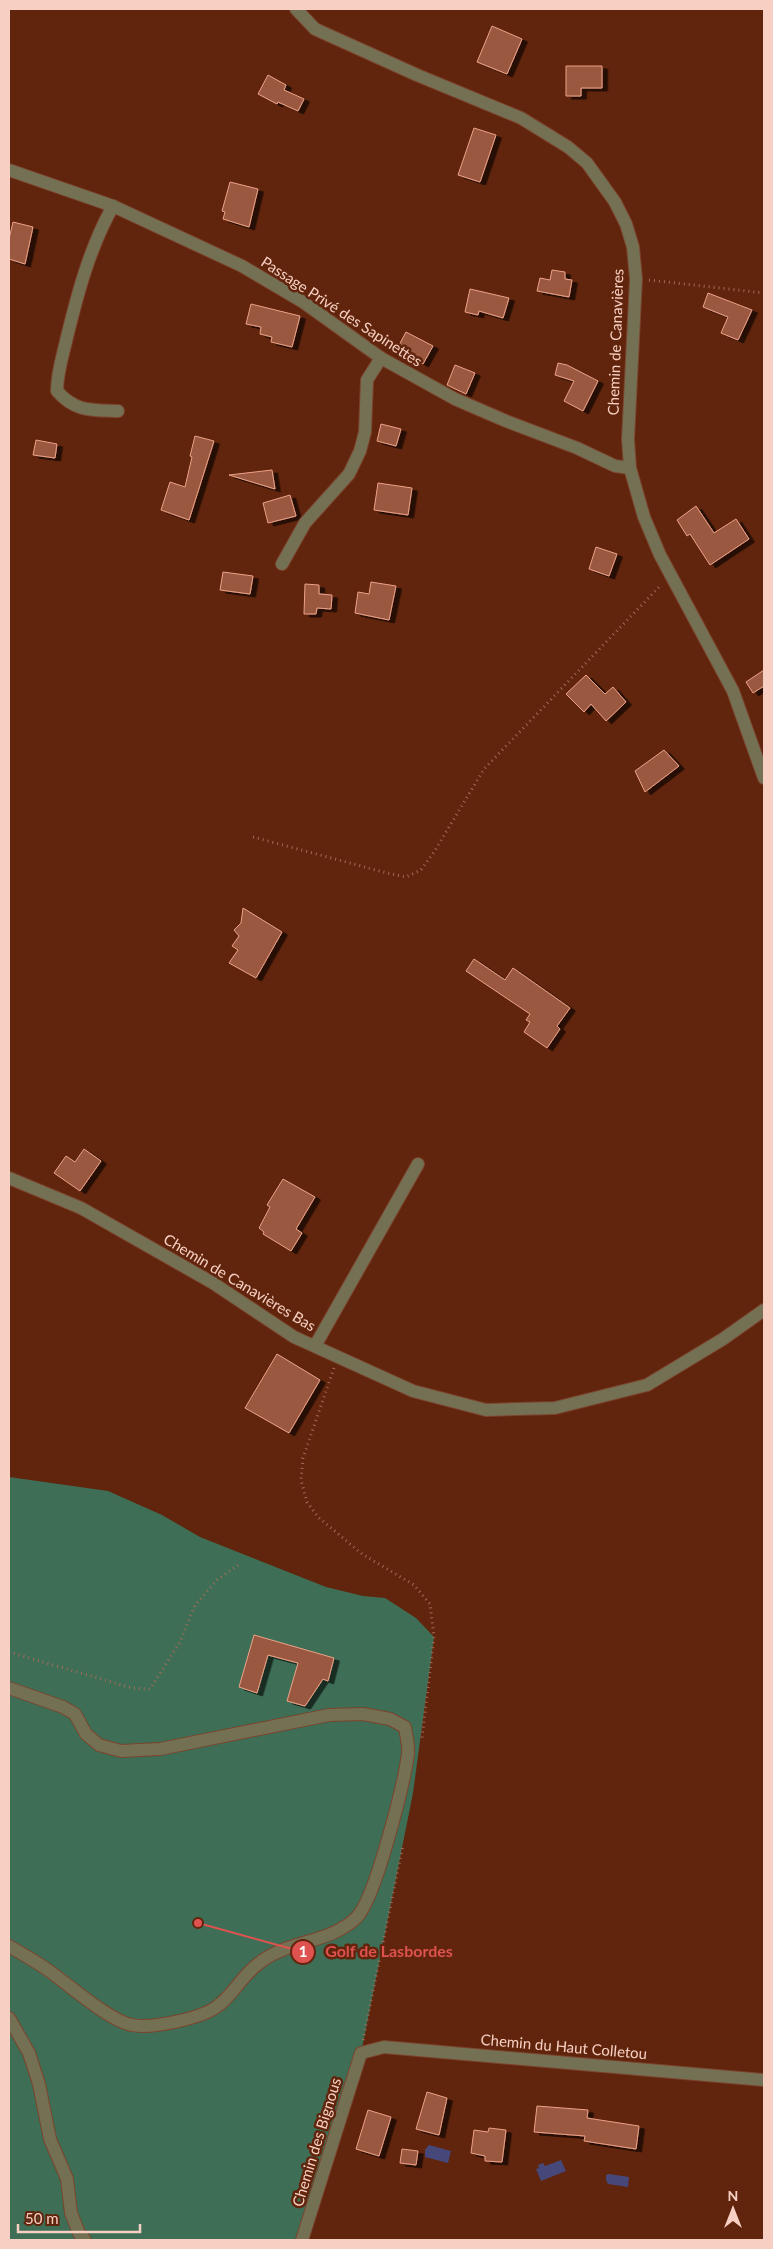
<svg xmlns="http://www.w3.org/2000/svg" width="773" height="2249" viewBox="0 0 773 2249" font-family="Lato,sans-serif">
  <defs>
    <filter id="shadow"><feDropShadow dx="5.5" dy="3" stdDeviation="0" flood-color="#0009"/></filter>
  </defs>
  <rect width="100%" height="100%" fill="#61240c"/>
  <!-- green -->
  <polygon fill="#3e6f56" points="9,1477 108,1491 162,1515 200,1537 326,1587 363,1596 385,1598 416,1618 434,1637 413,1793 361,2053 302,2240 9,2240"/>
  <!-- water -->
  <g fill="#46487a">
    <polygon points="429,2145 451,2151 448,2163 425,2157 425,2150"/>
    <polygon points="561,2160 566,2171 541,2181 536,2169 539,2168 538,2165 543,2163 545,2166"/>
    <polygon points="609,2174 629,2177 628,2187 608,2184 606,2180 606,2175"/>
  </g>
  <!-- building -->
  <g fill="#9b5841" stroke="#eca288" filter="url(#shadow)">
    <polygon points="492,26 522,39 507,74 477,62"/>
    <polygon points="566,66 602,66 602,88 581,88 581,96 566,96"/>
    <polygon points="268,75 286,85 284,90 304,99 298,111 278,102 277,104 258,94"/>
    <polygon points="474,128 496,135 480,182 458,175"/>
    <polygon points="230,182 258,189 249,227 223,219 225,212 222,211"/>
    <polygon points="13,222 33,227 25,264 9,259 9,239"/>
    <polygon points="552,270 565,272 565,279 572,280 569,297 537,291 540,278 550,280"/>
    <polygon points="470,289 509,298 503,318 479,311 478,315 465,312"/>
    <polygon points="708,293 752,310 738,340 721,333 728,317 703,307"/>
    <polygon points="251,304 300,316 292,347 271,342 272,337 260,334 261,327 246,324"/>
    <polygon points="406,332 433,346 423,364 397,349"/>
    <polygon points="558,363 567,365 598,381 583,411 564,401 574,381 555,375"/>
    <polygon points="455,365 475,373 466,394 447,385"/>
    <polygon points="381,424 401,429 396,446 377,441"/>
    <polygon points="195,436 214,441 189,520 161,510 170,482 185,487 192,457 190,456"/>
    <polygon points="36,440 57,444 55,458 33,455"/>
    <polygon points="272,470 275,489 229,475"/>
    <polygon points="378,483 412,488 408,515 374,510"/>
    <polygon points="290,495 296,516 268,523 263,503"/>
    <polygon points="696,506 714,533 736,519 749,539 710,565 690,534 687,536 677,520"/>
    <polygon points="596,547 617,554 609,576 589,569"/>
    <polygon points="223,572 253,576 250,594 220,590"/>
    <polygon points="371,582 396,586 389,620 355,613 358,592 369,594"/>
    <polygon points="305,584 319,585 319,594 332,595 331,609 317,608 316,614 304,614"/>
    <polygon points="764,670 764,686 753,693 746,682"/>
    <polygon points="586,675 605,694 613,687 626,702 606,721 591,704 584,712 566,694"/>
    <polygon points="664,750 679,766 645,792 635,771"/>
    <polygon points="243,908 282,932 256,978 229,963 238,950 232,946 239,936 234,930 241,923"/>
    <polygon points="474,959 505,980 513,968 570,1008 557,1026 560,1029 547,1048 524,1032 530,1022 526,1020 530,1014 466,971"/>
    <polygon points="84,1149 101,1161 80,1191 54,1173 66,1156 75,1162"/>
    <polygon points="283,1179 315,1197 296,1229 302,1233 291,1251 263,1234 264,1232 259,1228 270,1207 267,1205"/>
    <polygon points="277,1354 320,1380 289,1433 245,1408"/>
    <polygon points="254,1635 334,1658 328,1681 323,1679 305,1706 287,1701 298,1663 268,1655 257,1693 239,1687"/>
    <polygon points="427,2092 447,2098 439,2135 416,2129"/>
    <polygon points="537,2106 588,2110 587,2118 639,2126 636,2149 584,2141 585,2136 534,2132"/>
    <polygon points="368,2110 391,2117 379,2156 356,2149"/>
    <polygon points="489,2128 506,2130 502,2162 485,2161 485,2156 471,2153 474,2130 488,2132"/>
    <polygon points="402,2149 418,2151 416,2165 400,2163"/>
  </g>
  <g fill="none" stroke-linecap="round" stroke-linejoin="round">
    <defs>
      <g id="minor">
        <polyline points="296,9 315,29 417,75 521,118 568,147 587,163 615,202 626,224 633,247 636,279 628,439 630,468 644,517 660,555 733,691 764,778"/>
        <polyline points="9,170 113,206 242,266 303,302 381,358 455,399 506,421 577,448 615,466 630,468"/>
        <path d="M113,206C90,247 78,292 67,337C63,355 57,372 57,391C75,412 92,410 118,411"/>
        <polyline points="282,564 305,523 349,474 360,451 365,432 367,380 381,358"/>
        <polyline points="9,1178 81,1208 213,1283 294,1337 413,1391 486,1410 555,1408 647,1385 723,1339 764,1310"/>
        <polyline points="315,1346 418,1164"/>
        <path d="M9,1688L63,1707L75,1714L86,1734L99,1745L121,1751L160,1749L329,1715L363,1714L390,1719L405,1727C406,1735 409,1746 408,1754C404,1783 375,1901 356,1918C329,1944 286,1940 258,1964C243,1975 234,1993 219,2005C204,2018 152,2029 132,2025C109,2021 66,1982 45,1968C33,1960 21,1953 9,1946"/>
        <polyline points="9,2018 29,2053 39,2084 50,2139 67,2179 71,2213 79,2233 85,2240"/>
        <polyline points="302,2240 361,2053 384,2047 764,2080"/>
      </g>
    </defs>
    <!-- minor casing -->
    <use href="#minor" stroke="#7c432d" stroke-width="14"/>
    <!-- path -->
    <g stroke="#9f6c58" stroke-width="3" stroke-dasharray="1 4" stroke-linecap="butt">
      <polyline points="649,280 764,293"/>
      <polyline points="253,837 387,873 406,877 421,870 434,852 484,769 661,585"/>
      <polyline points="334,1368 303,1458 301,1480 307,1502 318,1517 362,1554 414,1585 430,1604 434,1637 422,1738"/>
      <polyline points="9,1652 132,1688 150,1689 180,1642 195,1605 217,1580 238,1565"/>
      <polyline points="363,2040 403,1845"/>
    </g>
    <!-- minor -->
    <use href="#minor" stroke="#747053" stroke-width="12"/>
  </g>
  <g text-anchor="middle" dominant-baseline="central" stroke-width="5" stroke-linejoin="round" paint-order="stroke">
    <!-- street labels -->
    <g font-size="15" fill="#f7d0c3" stroke="#61240c">
      <text transform="translate(342 311) rotate(33)">Passage Privé des Sapinettes</text>
      <text transform="translate(615 342) rotate(-88)">Chemin de Canavières</text>
      <text transform="translate(240 1282) rotate(31)">Chemin de Canavières Bas</text>
      <text transform="translate(564 2046) rotate(5)">Chemin du Haut Colletou</text>
      <text transform="translate(316 2142) rotate(-73)">Chemin des Bignous</text>
    </g>
  </g>
  <!-- callouts -->
  <path fill="none" stroke="#de524f" stroke-width="2" d="M198 1923L303 1952"/>
  <g fill="#de524f" stroke="#61240c" stroke-width="2">
    <circle cx="198" cy="1923" r="5"/>
    <circle cx="303" cy="1952" r="12"/>
  </g>
  <g font-size="15" text-anchor="middle" font-weight="bold" fill="#fff">
    <text x="303" y="1957">1</text>
  </g>
  <g font-size="16" text-anchor="middle" font-weight="bold" fill="#de524f" stroke="#61240c" stroke-width="5" stroke-linejoin="round" paint-order="stroke">
    <text x="389" y="1957">Golf de Lasbordes</text>
  </g>
  <!-- border -->
  <rect width="773" height="2249" fill="none" stroke="#f7d0c3" stroke-width="20"/>
  <!-- north arrow -->
  <g transform="translate(733 2209)" stroke="#61240c" stroke-width="4" paint-order="stroke">
  <path d="M0-4L9 19L0 12L-9 19Z" fill="#f7d0c3"/>
  <text y="-8" font-size="14" font-weight="bold" text-anchor="middle" fill="#f7d0c3">N</text>
  </g>
  <!-- scale -->
  <path d="M18 2224v8h122v-8" fill="none" stroke="#f7d0c3" stroke-width="2.5"/>
  <text x="25" y="2224" font-size="15" fill="#f7d0c3" stroke="#61240c" stroke-width="4" paint-order="stroke">50 m</text>
</svg>
